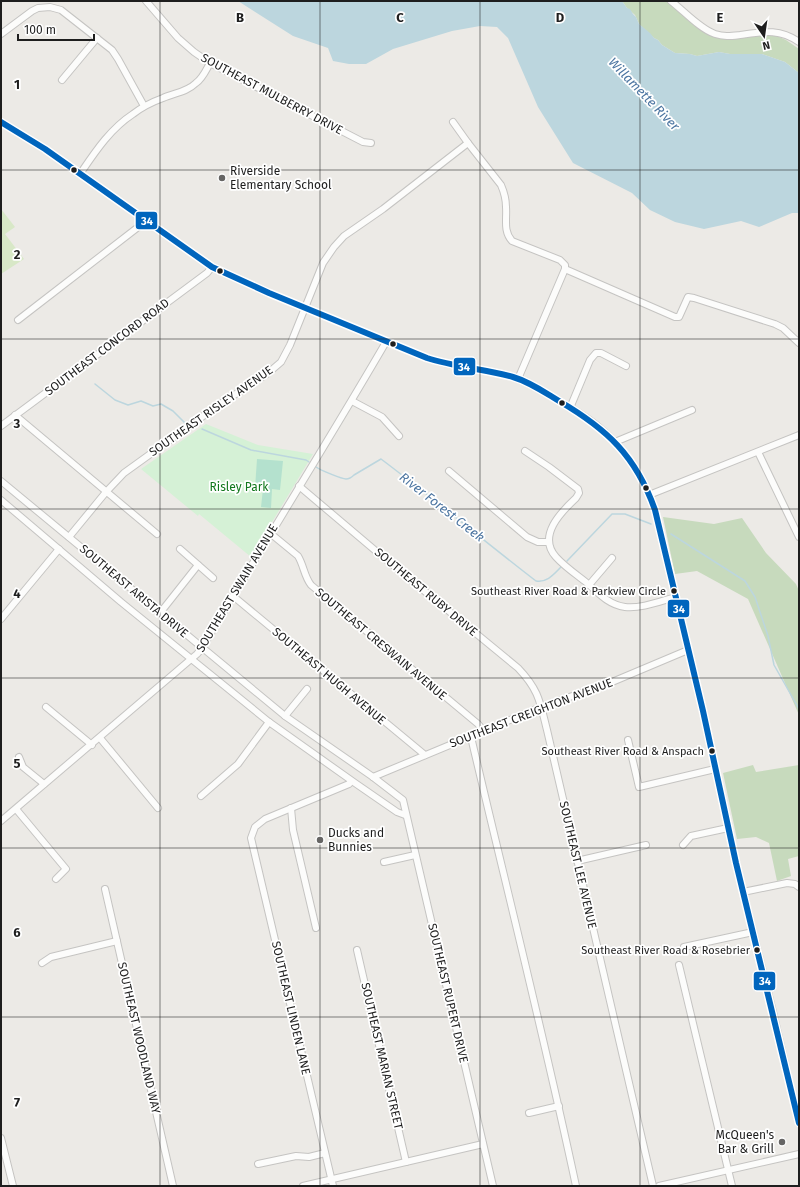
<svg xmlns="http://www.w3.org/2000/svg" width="800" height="1187" viewBox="0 0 800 1187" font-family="'Fira Sans',sans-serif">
  <rect width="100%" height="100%" fill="#eceae6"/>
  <!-- grass -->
  <polygon fill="#d8e8c7" points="1,209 15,227 5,234 24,259 1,274"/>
  <!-- forest -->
  <g fill="#c7dabd">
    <polygon points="622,1 668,1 694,23 723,39 731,39 755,36 777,36 786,40 799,49 799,73 785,62 762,54 730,54 719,52 697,56 690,54 675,53 662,45 658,40 654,38 639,24 635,15 627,8"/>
    <polygon points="663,517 714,524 742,518 766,553 796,584 799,591 799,715 748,599 697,571 675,574"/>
    <polygon points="753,765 756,772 799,765 799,856 788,859 791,876 777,881 769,843 756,837 737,839 723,773"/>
  </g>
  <!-- park -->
  <polygon fill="#d5f1d6" points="206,424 258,445 313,454 251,557 199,514 198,516 141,469"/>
  <!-- pitch -->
  <polygon fill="#b4e1ce" points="257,459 283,461 280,490 272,489 271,508 261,507 263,489 255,488"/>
  <!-- water -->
  <polygon fill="#bcd6de" points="238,1 622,1 627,8 630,9 633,14 636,17 639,24 650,33 654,38 658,40 662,45 675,53 690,54 697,56 719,52 730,54 762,54 785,62 799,73 799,213 792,213 759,227 741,221 704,229 675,222 650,210 632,193 573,163 538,107 508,38 497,27 480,26 452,31 393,49 366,64 349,64 333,61 328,48 293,36"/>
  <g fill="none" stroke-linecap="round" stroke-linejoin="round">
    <!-- stream -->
    <g stroke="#bcd6de" stroke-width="1.5">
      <polyline points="95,384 115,400 128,405 141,401 153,406 161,404 173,411 185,423"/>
      <polyline points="202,429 251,450 306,460 309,462"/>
      <path d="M316,467C320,470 342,479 346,479C350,479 352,477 354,475L381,459C433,498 484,541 536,581C547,583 554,574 561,567"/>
      <polyline points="671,534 745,581 755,597 768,636 774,665 799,709"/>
      <polyline points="567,561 612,514 625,514 651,524"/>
    </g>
    <defs>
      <g id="minor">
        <polyline points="146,1 178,38 194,52 210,63 363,142 371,143"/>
        <path d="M671,1C684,11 700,29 715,34C724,37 731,36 740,35C762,32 779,28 799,42"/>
        <polyline points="1,34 32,11 38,8 50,7 61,10 112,50 118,59 144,106"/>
        <polyline points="62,80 97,38"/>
        <path d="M1,122L45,149L212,267L269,293L427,358C455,368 485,369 513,377C530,382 544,392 559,401C573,409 587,417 600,428C624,448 646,480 655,510L703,711L736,863L773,1012L799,1123"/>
        <path d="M453,122L468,143L501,185C504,192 506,199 506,207C507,219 503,231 512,241L560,260L565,265V269L518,379"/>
        <path d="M80,174C95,152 110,129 133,114C142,107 152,102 163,98C174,93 187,92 196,83C203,78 206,70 210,63"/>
        <polyline points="565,269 675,317 679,317 688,297 694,298 775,324 783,328 799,343"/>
        <polyline points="18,320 146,221"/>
        <polyline points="352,401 382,417 399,436"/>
        <polyline points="570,408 590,360 596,353 601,353 626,366"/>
        <polyline points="15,415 157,534"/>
        <polyline points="1,426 207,273 212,267"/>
        <polyline points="615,442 692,410"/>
        <path d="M525,451L549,467L578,489L579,493L576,498C561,512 537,536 556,557C565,567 577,575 587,583C598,593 609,605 625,607C640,609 661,601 676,597"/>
        <polyline points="758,452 799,537"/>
        <polyline points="449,471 527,537 538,542 549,542"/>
        <polyline points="1,481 285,716 373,777 403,800 493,1186"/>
        <path d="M299,486L377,552L518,668C539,690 540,702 547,730L653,1186"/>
        <polyline points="649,495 799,435"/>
        <polyline points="1,500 121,602 269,722 355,783 397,812 405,815"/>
        <path d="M270,533L298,556C304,566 304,576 311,585L478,724L484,731"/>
        <polyline points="69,537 106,492 124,473 217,406 267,374 281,362 290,345 323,263 334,247 344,236 383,209 468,143"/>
        <polyline points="180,549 213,578"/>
        <polyline points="589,585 612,558"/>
        <polyline points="233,596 425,755"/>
        <polyline points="160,613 198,565"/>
        <polyline points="1,619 59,549"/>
        <polyline points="46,707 92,745"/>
        <polyline points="285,716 307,689"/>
        <path d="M471,737C506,886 544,1036 576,1186"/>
        <polyline points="100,738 158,808"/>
        <polyline points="628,740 639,787 715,769"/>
        <polyline points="19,757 23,767 44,784"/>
        <polyline points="373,777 541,707 612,682 688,650"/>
        <polyline points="201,796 238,764 269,722"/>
        <polyline points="291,808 293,830 316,928"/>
        <polyline points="16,809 66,869 56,879"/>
        <path d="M1,821L197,654L202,648C263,545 326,445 386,342"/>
        <polyline points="683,845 691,836 728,828"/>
        <polyline points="577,861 646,845"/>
        <polyline points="384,862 415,855"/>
        <polyline points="105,889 173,1186"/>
        <polyline points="743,892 787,883 795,884 799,887"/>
        <polyline points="684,947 753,932"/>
        <polyline points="357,950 406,1162"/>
        <polyline points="42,963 51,957 117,941"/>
        <polyline points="679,965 732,1186"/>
        <polyline points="529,1113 559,1106"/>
        <polyline points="1,1138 13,1186"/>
        <polyline points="258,1164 296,1156 309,1157 325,1153"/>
        <polyline points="303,1186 483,1144"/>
        <polyline points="333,1186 251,838 255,827 265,819 349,784 351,781"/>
        <polyline points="659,1186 799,1154"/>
      </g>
    </defs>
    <!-- minor casing -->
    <use href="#minor" stroke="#c5c4c2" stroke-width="8"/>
    <!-- minor -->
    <use href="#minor" stroke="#fcfcfb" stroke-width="6"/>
    <defs>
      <path id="bus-1" d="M1,122L45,149L212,267L269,293L427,358C455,367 485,369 513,377C530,382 544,392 559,401C607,429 636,456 655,510L703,711L736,863L799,1123"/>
    </defs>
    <!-- bus-1 casing -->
    <use href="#bus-1" stroke="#fff" stroke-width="9"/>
    <!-- bus-1 -->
    <use href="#bus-1" stroke="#0065bd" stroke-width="6"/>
  </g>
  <!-- grid -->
  <path fill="none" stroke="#1e1e1e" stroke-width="1" stroke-opacity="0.55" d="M160,1V1186M320,1V1186M480,1V1186M640,1V1186M1,170H799M1,339H799M1,509H799M1,678H799M1,848H799M1,1017H799"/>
  <!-- markers -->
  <g fill="#1e1e1e" stroke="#fff" stroke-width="1.5">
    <circle cx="74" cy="170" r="3.5"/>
    <circle cx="220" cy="271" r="3.5"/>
    <circle cx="393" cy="344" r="3.5"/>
    <circle cx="562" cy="403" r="3.5"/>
    <circle cx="646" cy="488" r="3.5"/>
    <circle cx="674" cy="591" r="3.5"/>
    <circle cx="712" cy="751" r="3.5"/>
    <circle cx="757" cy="950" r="3.5"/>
  </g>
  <g fill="#666564" stroke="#fff" stroke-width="1.5">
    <circle cx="222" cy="178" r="4"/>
    <circle cx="320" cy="840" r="4"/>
    <circle cx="782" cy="1142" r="4"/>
  </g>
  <g text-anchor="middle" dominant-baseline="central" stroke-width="3.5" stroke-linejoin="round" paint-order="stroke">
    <!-- bus labels -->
    <g font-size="11" fill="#1e1e1e" stroke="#fff" text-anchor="end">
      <text x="666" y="591">Southeast River Road &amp; Parkview Circle</text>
      <text x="704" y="751">Southeast River Road &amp; Anspach</text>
      <text x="750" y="950">Southeast River Road &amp; Rosebrier</text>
    </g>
    <!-- street labels -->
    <g font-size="12" fill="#1e1e1e" stroke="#fff">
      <text transform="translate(272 94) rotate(28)">SOUTHEAST MULBERRY DRIVE</text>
      <text transform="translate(107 347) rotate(-37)">SOUTHEAST CONCORD ROAD</text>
      <text transform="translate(211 411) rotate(-35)">SOUTHEAST RISLEY AVENUE</text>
      <text transform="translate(237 588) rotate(-59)">SOUTHEAST SWAIN AVENUE</text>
      <text transform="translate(134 591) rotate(40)">SOUTHEAST ARISTA DRIVE</text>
      <text transform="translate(426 592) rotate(40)">SOUTHEAST RUBY DRIVE</text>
      <text transform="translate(381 644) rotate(40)">SOUTHEAST CRESWAIN AVENUE</text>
      <text transform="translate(329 676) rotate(40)">SOUTHEAST HUGH AVENUE</text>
      <text transform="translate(531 713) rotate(-21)">SOUTHEAST CREIGHTON AVENUE</text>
      <text transform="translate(578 865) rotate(77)">SOUTHEAST LEE AVENUE</text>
      <text transform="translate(448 993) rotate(77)">SOUTHEAST RUPERT DRIVE</text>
      <text transform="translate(291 1008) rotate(77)">SOUTHEAST LINDEN LANE</text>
      <text transform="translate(139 1038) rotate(77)">SOUTHEAST WOODLAND WAY</text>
      <text transform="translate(382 1056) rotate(77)">SOUTHEAST MARIAN STREET</text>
    </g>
    <!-- poi labels -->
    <g font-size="12" fill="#1e1e1e" stroke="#fff" text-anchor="start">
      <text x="230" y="171">Riverside<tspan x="230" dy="14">Elementary School</tspan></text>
      <text x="328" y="833">Ducks and<tspan x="328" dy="14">Bunnies</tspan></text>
      <text x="774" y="1135" text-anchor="end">McQueen's<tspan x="774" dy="14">Bar &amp; Grill</tspan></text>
    </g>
    <!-- park labels -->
    <g font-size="12" fill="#11771c" stroke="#fff">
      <text x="239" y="487">Risley Park</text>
    </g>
    <!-- water labels -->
    <g font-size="13" font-style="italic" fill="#4c75a1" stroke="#fff">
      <text transform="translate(644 94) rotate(46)">Willamette River</text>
      <text transform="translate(442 507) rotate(38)">River Forest Creek</text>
    </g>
  </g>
  <g font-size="13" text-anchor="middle" font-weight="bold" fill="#1e1e1e" stroke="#fff" stroke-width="3.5" stroke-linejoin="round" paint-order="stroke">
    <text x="240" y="22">B</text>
    <text x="400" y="22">C</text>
    <text x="560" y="22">D</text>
    <text x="720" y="22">E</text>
    <text x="17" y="89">1</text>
    <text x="17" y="259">2</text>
    <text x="17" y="428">3</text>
    <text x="17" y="598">4</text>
    <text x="17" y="768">5</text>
    <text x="17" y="937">6</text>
    <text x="17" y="1107">7</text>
  </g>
  <g stroke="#fff" stroke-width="1.5">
    <rect x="135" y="211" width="23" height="19" rx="4" fill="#0065bd"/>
    <rect x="453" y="357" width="23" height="19" rx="4" fill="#0065bd"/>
    <rect x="667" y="599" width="23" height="19" rx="4" fill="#0065bd"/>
    <rect x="753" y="971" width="23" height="20" rx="4" fill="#0065bd"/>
  </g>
  <g font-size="11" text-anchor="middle" font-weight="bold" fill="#fff">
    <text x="147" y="225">34</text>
    <text x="464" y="371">34</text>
    <text x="679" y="613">34</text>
    <text x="765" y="985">34</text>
  </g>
  <!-- border -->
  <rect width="800" height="1187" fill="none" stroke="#1e1e1e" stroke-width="4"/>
  <!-- north arrow -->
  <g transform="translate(764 36) rotate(167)" stroke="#ffffff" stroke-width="3" paint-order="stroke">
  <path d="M0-3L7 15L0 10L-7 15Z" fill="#1e1e1e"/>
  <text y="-6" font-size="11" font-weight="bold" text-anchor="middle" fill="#1e1e1e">N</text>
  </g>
  <!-- scale -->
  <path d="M18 34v6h76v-6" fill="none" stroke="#1e1e1e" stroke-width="2"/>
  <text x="24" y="34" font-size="12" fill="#1e1e1e" stroke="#ffffff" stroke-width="3" paint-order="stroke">100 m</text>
</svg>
